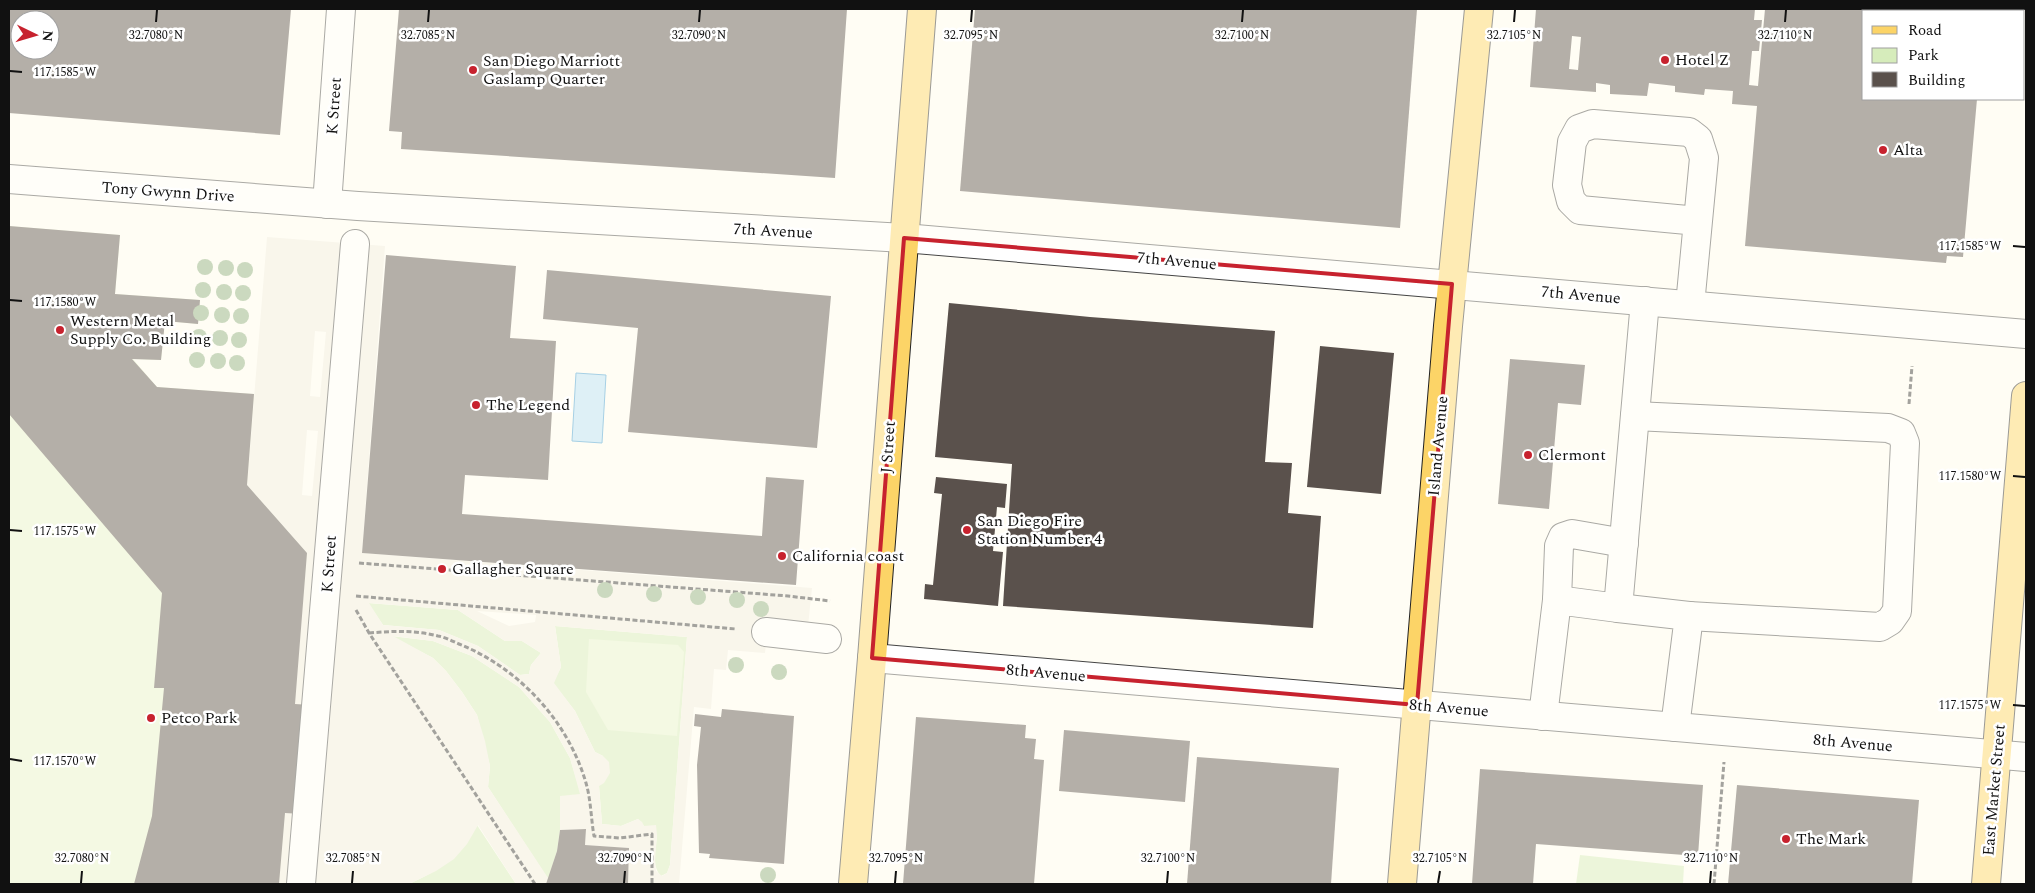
<svg xmlns="http://www.w3.org/2000/svg" width="2035" height="893" viewBox="0 0 2035 893" font-family="Spectral,serif">
  <rect width="100%" height="100%" fill="#fffdf4"/>
  <!-- green -->
  <g fill="#d6ecbb">
    <polygon points="368,603 458,610 505,641 522,641 541,653 531,665 529,674 520,675 478,646 439,630 383,625"/>
    <path d="M555,626L687,637L670,865L667,873L661,876C651,866 656,849 657,835L644,826L638,819L621,826L602,824L599,786L603,756L595,752L575,711L553,683L561,667Z"/>
    <polygon points="391,636 433,641 472,656 519,687 550,722 570,758 581,795 560,830 557,851 548,879 488,787 490,766 477,715 462,692 446,671 433,658"/>
    <path d="M477,825L516,884H409C441,869 461,857 477,825Z"/>
    <polygon points="1580,855 1684,866 1683,884 1576,884"/>
  </g>
  <!-- pitch -->
  <g fill="#e7f3ce">
    <polygon points="9,226 120,235 115,294 200,300 198,324 165,321 161,360 133,359 157,387 254,394 247,485 307,553 279,884 9,884"/>
    <polygon points="589,639 678,645 684,652 677,736 608,730 586,692"/>
  </g>
  <!-- plaza -->
  <path fill="#f1ede1" fill-rule="evenodd" d="M267,237L385,246L362,553L812,588L806,645L766,642L765,653L728,650L726,670L714,669L711,709L694,707L679,884H628L629,848L585,845L586,829L560,830V796L580,794L570,758L550,722L519,687L472,656L433,641L393,636L433,658L446,671L462,692L477,715L485,741L490,766L488,787L552,884H516L478,825L467,844L454,859L436,871L409,884H279L307,553L247,485ZM315,331L326,332L320,397L310,396ZM307,430L318,431L312,496L302,495ZM369,603L458,610L505,641H522L541,653L531,665L529,674L520,675L478,646L439,630L383,625ZM477,611L536,615V616L535,622L509,626ZM555,626L687,637L670,865L667,873L662,876L656,871L655,860L657,835L656,825L644,826L642,822L638,819L621,826L602,824L599,786L604,783L610,773L609,762L603,756L595,752L575,711L554,683L561,667Z"/>
  <!-- water -->
  <polygon fill="#b7e1f8" stroke="#3b99d2" points="576,373 606,375 602,443 572,441"/>
  <!-- building -->
  <g fill="#5a514c" fill-rule="evenodd">
    <path d="M9,9H291L280,135L9,113ZM20,20H50V50H20Z"/>
    <polygon points="399,9 847,9 835,178 401,149 402,132 389,131"/>
    <polygon points="975,9 1417,9 1400,228 960,191"/>
    <path d="M1536,9H1755L1754,20H1762L1759,51H1752L1749,85L1758,86L1765,9H1985L1984,11H1864V99H1977L1963,257L1947,256L1946,263L1745,246L1757,106L1732,104L1733,91L1705,89L1704,95L1675,92V86L1649,83L1647,96L1610,94V85L1596,83V92L1530,87ZM1572,36L1581,37L1578,70L1569,69Z"/>
    <polygon points="9,226 120,235 115,294 200,300 198,324 165,321 161,360 132,359 157,387 254,394 247,485 307,553 295,704 311,705 302,814 285,813 279,884 134,884 152,816 164,688 154,688 162,593 9,414"/>
    <polygon points="386,255 516,266 510,338 556,341 548,480 465,475 462,514 762,536 766,477 804,480 796,585 362,553"/>
    <polygon points="547,270 831,296 817,448 628,432 638,328 543,319"/>
    <polygon points="949,303 1090,317 1275,331 1265,462 1292,463 1288,513 1321,516 1313,628 1003,606 1012,464 935,457"/>
    <polygon points="1320,346 1394,353 1381,494 1307,487"/>
    <polygon points="1510,359 1585,365 1581,405 1558,403 1549,509 1498,504"/>
    <polygon points="936,477 1007,484 1005,508 997,507 993,551 1003,552 998,606 924,599 925,584 933,585 942,494 934,493"/>
    <polygon points="722,709 794,716 784,864 709,858 710,854 699,853 697,765 701,727 694,726 695,714 721,717"/>
    <polygon points="916,717 1026,725 1025,738 1036,739 1034,759 1044,760 1034,884 903,884"/>
    <polygon points="1064,730 1190,741 1185,802 1059,791"/>
    <polygon points="1197,757 1339,768 1331,884 1187,884"/>
    <polygon points="1480,769 1703,785 1698,856 1536,844 1533,884 1472,884"/>
    <polygon points="1737,785 1919,800 1912,884 1728,884"/>
    <polygon points="586,829 585,845 629,848 628,884 546,884 557,851 560,830"/>
  </g>
  <g fill="none" stroke-linecap="round" stroke-linejoin="round">
    <defs>
      <g id="minor">
        <polyline points="9,179 358,206 904,238 2026,334"/>
        <polyline points="327,204 341,9"/>
        <polyline points="1690,305 1704,158 1698,139 1689,132 1593,124 1579,129 1572,142 1567,185 1571,201 1580,210 1698,221"/>
        <polyline points="1635,416 1888,428 1901,433 1905,443 1897,611 1890,621 1880,627 1689,616"/>
        <polyline points="1557,600 1559,546 1563,537 1572,534 1624,543"/>
        <polyline points="1618,608 1689,616 1675,727"/>
        <polyline points="766,632 827,639"/>
        <polyline points="872,658 2026,757"/>
        <polyline points="1543,716 1557,600 1618,608 1645,301"/>
        <polyline points="301,884 355,244"/>
      </g>
      <g id="major">
        <polyline points="853,884 872,658 922,9"/>
        <polyline points="1402,884 1448,326 1479,9"/>
        <polyline points="1986,884 2026,396"/>
      </g>
    </defs>
    <!-- minor casing -->
    <use href="#minor" stroke="#444" stroke-width="30"/>
    <!-- major casing -->
    <use href="#major" stroke="#222" stroke-width="30"/>
    <!-- path -->
    <g stroke="#333" stroke-width="3" stroke-dasharray="5 2.5" stroke-linecap="butt">
      <polyline points="1909,404 1912,366"/>
      <polyline points="359,563 788,596 830,601"/>
      <polyline points="356,596 736,629"/>
      <polyline points="356,610 369,633 535,884"/>
      <path d="M369,633C392,631 415,630 438,636C445,637 452,641 459,644C519,668 568,721 586,783C591,800 591,819 594,836L620,838L652,834V884"/>
      <polyline points="1714,884 1724,762"/>
    </g>
    <!-- minor -->
    <use href="#minor" stroke="#fff" stroke-width="28"/>
    <!-- major -->
    <use href="#major" stroke="#fcd467" stroke-width="28"/>
  </g>
  <!-- trees -->
  <g fill="#8dad7e">
    <circle cx="205" cy="267" r="8"/>
    <circle cx="226" cy="268" r="8"/>
    <circle cx="245" cy="270" r="8"/>
    <circle cx="203" cy="290" r="8"/>
    <circle cx="224" cy="292" r="8"/>
    <circle cx="243" cy="293" r="8"/>
    <circle cx="201" cy="313" r="8"/>
    <circle cx="222" cy="315" r="8"/>
    <circle cx="241" cy="316" r="8"/>
    <circle cx="199" cy="337" r="8"/>
    <circle cx="220" cy="338" r="8"/>
    <circle cx="239" cy="340" r="8"/>
    <circle cx="197" cy="360" r="8"/>
    <circle cx="218" cy="361" r="8"/>
    <circle cx="237" cy="363" r="8"/>
    <circle cx="605" cy="590" r="8"/>
    <circle cx="654" cy="594" r="8"/>
    <circle cx="698" cy="597" r="8"/>
    <circle cx="737" cy="600" r="8"/>
    <circle cx="761" cy="609" r="8"/>
    <circle cx="736" cy="665" r="8"/>
    <circle cx="779" cy="672" r="8"/>
    <circle cx="768" cy="875" r="8"/>
  </g>
  <!-- marked area -->
  <path d="M0 0H2035V893H0ZM904,238L1452,284L1417,705L872,658Z" fill="#fffdf4" fill-opacity=".55" fill-rule="evenodd"/>
  <path fill="none" stroke="#c7222e" stroke-width="4" stroke-linejoin="round" d="M904,238L1452,284L1417,705L872,658Z"/>
  <!-- ticks -->
  <path fill="none" stroke="#111" stroke-width="2" d="M156,22L157,10M428,22L429,10M699,22L700,10M971,22L972,10M1242,22L1243,10M1514,22L1515,10M1785,22L1786,10M10,71L22,72M2013,246L2025,247M10,300L22,301M2013,476L2025,477M10,530L22,531M2013,705L2025,706M10,759L22,761M81,883L82,871M352,883L353,871M624,883L625,871M895,883L896,871M1167,883L1168,871M1438,883L1440,871M1710,883L1711,871"/>
  <!-- markers -->
  <g fill="#c7222e" stroke="#fff" stroke-width="2">
    <circle cx="1665" cy="60" r="5"/>
    <circle cx="473" cy="70" r="5"/>
    <circle cx="1883" cy="150" r="5"/>
    <circle cx="60" cy="330" r="5"/>
    <circle cx="476" cy="405" r="5"/>
    <circle cx="1528" cy="455" r="5"/>
    <circle cx="967" cy="530" r="5"/>
    <circle cx="782" cy="556" r="5"/>
    <circle cx="442" cy="569" r="5"/>
    <circle cx="151" cy="718" r="5"/>
    <circle cx="1786" cy="839" r="5"/>
  </g>
  <g text-anchor="middle" dominant-baseline="central" stroke-width="5" stroke-linejoin="round" paint-order="stroke">
    <!-- poi labels -->
    <g font-size="16" fill="#111" stroke="#fff" text-anchor="start">
      <text x="1675" y="60">Hotel Z</text>
      <text x="483" y="61">San Diego Marriott<tspan x="483" dy="18">Gaslamp Quarter</tspan></text>
      <text x="1893" y="150">Alta</text>
      <text x="70" y="321">Western Metal<tspan x="70" dy="18">Supply Co. Building</tspan></text>
      <text x="486" y="405">The Legend</text>
      <text x="1538" y="455">Clermont</text>
      <text x="977" y="521">San Diego Fire<tspan x="977" dy="18">Station Number 4</tspan></text>
      <text x="792" y="556">California coast</text>
      <text x="452" y="569">Gallagher Square</text>
      <text x="161" y="718">Petco Park</text>
      <text x="1796" y="839">The Mark</text>
    </g>
    <!-- street labels -->
    <g font-size="16" fill="#111" stroke="#fff">
      <text transform="translate(334 106) rotate(-86)">K Street</text>
      <text transform="translate(168 192) rotate(4)">Tony Gwynn Drive</text>
      <text transform="translate(773 231) rotate(3)">7th Avenue</text>
      <text transform="translate(1177 261) rotate(5)">7th Avenue</text>
      <text transform="translate(1581 295) rotate(5)">7th Avenue</text>
      <text transform="translate(1438 446) rotate(-85)">Island Avenue</text>
      <text transform="translate(888 447) rotate(-86)">J Street</text>
      <text transform="translate(329 564) rotate(-86)">K Street</text>
      <text transform="translate(1046 673) rotate(5)">8th Avenue</text>
      <text transform="translate(1449 708) rotate(5)">8th Avenue</text>
      <text transform="translate(1853 743) rotate(5)">8th Avenue</text>
      <text transform="translate(1994 790) rotate(-85)">East Market Street</text>
    </g>
  </g>
  <g font-size="12" text-anchor="middle" fill="#111" stroke="#fff" stroke-width="5" stroke-linejoin="round" paint-order="stroke">
    <text x="156" y="39">32.7080°N</text>
    <text x="428" y="39">32.7085°N</text>
    <text x="699" y="39">32.7090°N</text>
    <text x="971" y="39">32.7095°N</text>
    <text x="1242" y="39">32.7100°N</text>
    <text x="1514" y="39">32.7105°N</text>
    <text x="1785" y="39">32.7110°N</text>
    <text x="65" y="76">117.1585°W</text>
    <text x="1970" y="250">117.1585°W</text>
    <text x="65" y="306">117.1580°W</text>
    <text x="1970" y="480">117.1580°W</text>
    <text x="65" y="535">117.1575°W</text>
    <text x="1970" y="709">117.1575°W</text>
    <text x="65" y="765">117.1570°W</text>
    <text x="82" y="862">32.7080°N</text>
    <text x="353" y="862">32.7085°N</text>
    <text x="625" y="862">32.7090°N</text>
    <text x="896" y="862">32.7095°N</text>
    <text x="1168" y="862">32.7100°N</text>
    <text x="1440" y="862">32.7105°N</text>
    <text x="1711" y="862">32.7110°N</text>
  </g>
  <!-- border -->
  <rect width="2035" height="893" fill="none" stroke="#111111" stroke-width="20"/>
  <!-- legend -->
  <rect x="1862" y="10" width="162" height="90" fill="#ffffff" stroke="#a0a0a0"/>
  <rect x="1872" y="26" width="25" height="8" fill="#fcd467" stroke="#a0a0a0"/>
  <text x="1908" y="35" font-size="15" fill="#111111">Road</text>
  <rect x="1872" y="48" width="25" height="15" fill="#d6ecbb" stroke="#a0a0a0"/>
  <text x="1908" y="60" font-size="15" fill="#111111">Park</text>
  <rect x="1872" y="72" width="25" height="15" fill="#5a514c" stroke="#a0a0a0"/>
  <text x="1908" y="85" font-size="15" fill="#111111">Building</text>
  <!-- north arrow -->
  <g transform="translate(35 35) rotate(95)"><circle r="24" fill="#ffffff" stroke="#a0a0a0"/>
  <path d="M0-4L9 19L0 12L-9 19Z" fill="#c7222e"/>
  <text y="-8" font-size="14" font-weight="bold" text-anchor="middle" fill="#111111">N</text>
  </g>
</svg>
